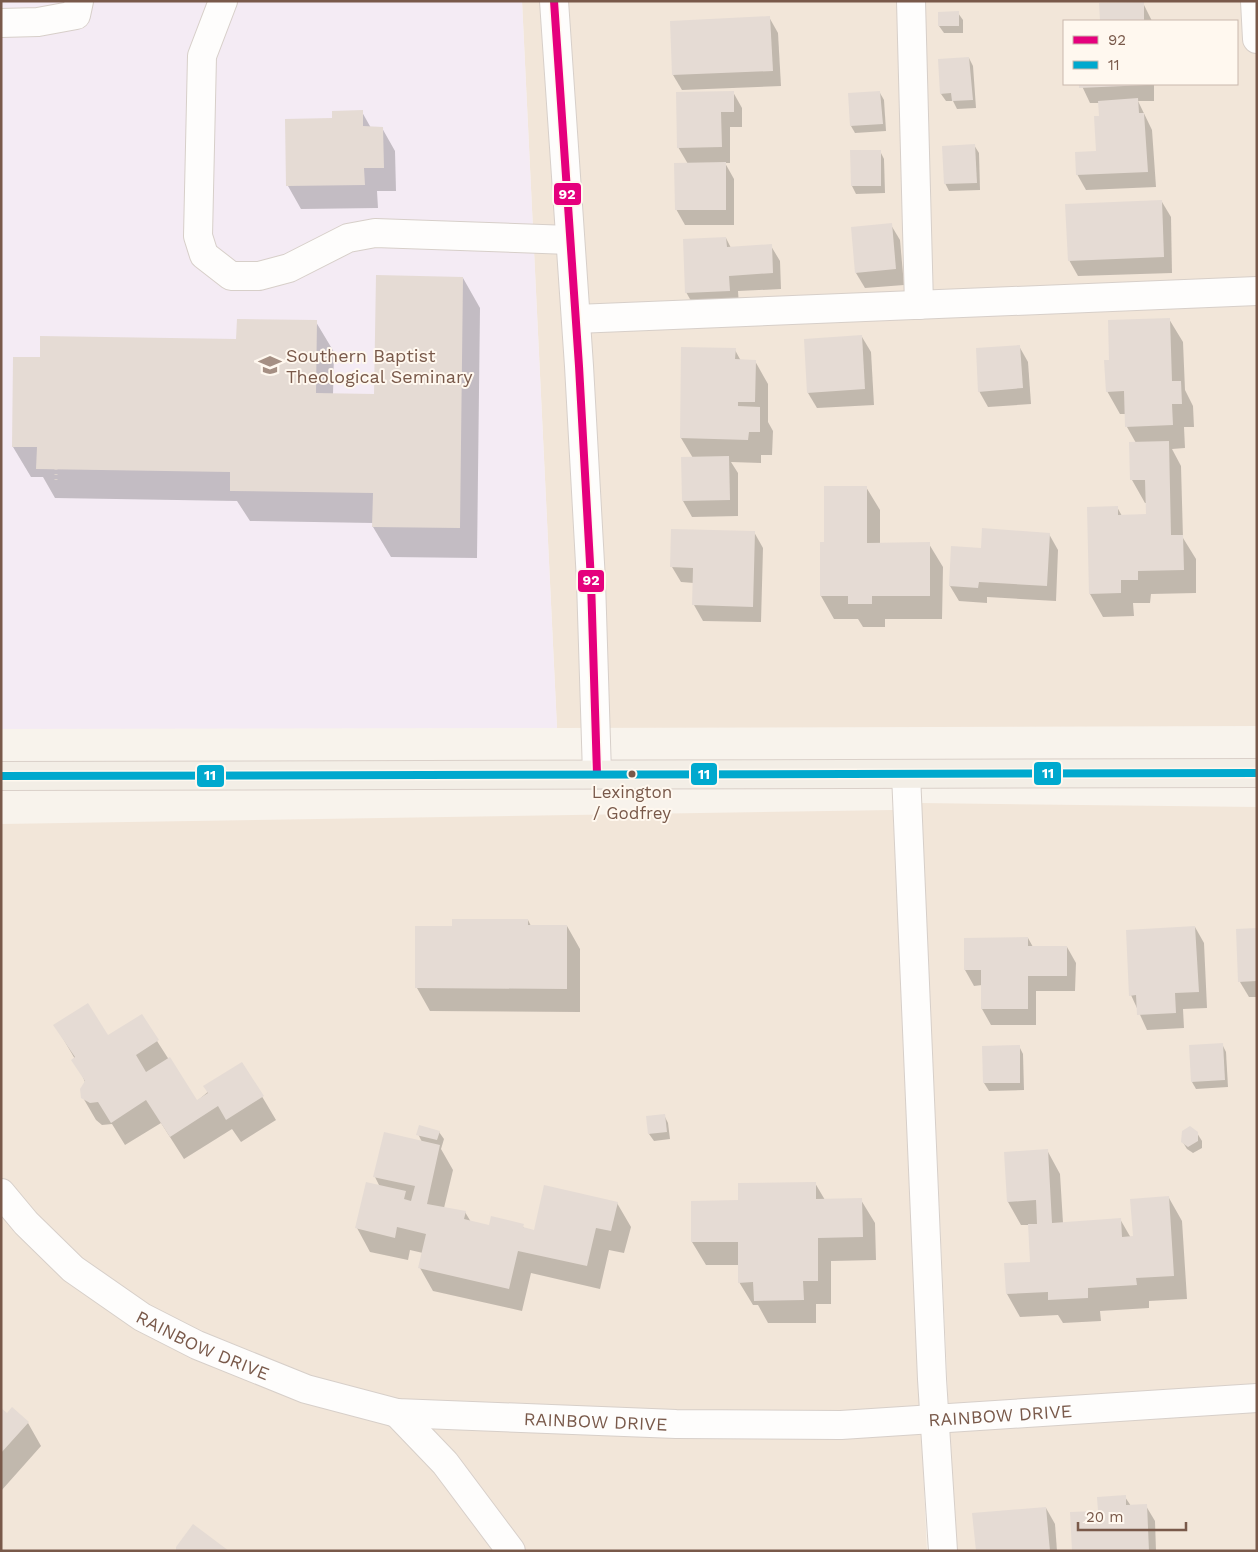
<svg xmlns="http://www.w3.org/2000/svg" width="1258" height="1552" viewBox="0 0 1258 1552" font-family="'Work Sans',sans-serif">
  <rect width="100%" height="100%" fill="#f8f3ec"/>
  <!-- residential -->
  <g fill="#f2e6d9" fill-rule="evenodd">
    <path d="M522,1H1257V726L557,728ZM1064,21H1237V84H1064Z"/>
    <polygon points="921,803 1257,807 1257,1551 955,1551"/>
    <polygon points="893,810 927,1551 1,1551 1,824"/>
  </g>
  <!-- education -->
  <polygon fill="#f4ebf4" points="1,1 522,1 557,728 1,729"/>
  <!-- shadow -->
  <g fill="#0003">
    <polygon points="1143,3 1152,21 1101,21 1101,4"/>
    <polygon points="958,13 963,20 963,33 944,33 939,26"/>
    <polygon points="769,17 778,33 781,86 682,90 673,75"/>
    <polygon points="969,58 973,66 976,108 957,109 953,101 946,101 941,94"/>
    <polygon points="1081,84 1154,84 1154,101 1138,101 1152,130 1156,187 1086,190 1077,174 1097,152 1100,117 1099,103 1090,103"/>
    <polygon points="733,92 742,108 742,127 730,127 730,163 725,163 734,179 734,225 685,225 676,209 688,164 678,147"/>
    <polygon points="880,93 884,100 886,131 855,133 851,126"/>
    <polygon points="362,112 371,128 382,128 395,151 396,191 377,191 378,208 301,209 288,186 333,119"/>
    <polygon points="974,145 979,153 980,190 949,191 945,183"/>
    <polygon points="851,151 880,151 884,159 885,193 856,194 852,186"/>
    <polygon points="1162,202 1171,217 1172,273 1078,276 1069,260"/>
    <polygon points="891,225 900,240 904,285 865,288 856,273"/>
    <polygon points="726,238 731,248 771,246 780,261 781,289 738,291 739,306 695,308 686,292"/>
    <polygon points="463,278 480,308 477,558 391,557 373,527 373,523 250,521 237,501 55,498 43,477 31,477 13,447 41,359 237,340 316,322 334,352 333,395 375,396"/>
    <polygon points="1169,319 1183,342 1185,390 1193,406 1194,427 1184,427 1185,448 1172,449 1181,466 1183,538 1196,559 1196,593 1151,594 1150,603 1133,603 1134,616 1103,617 1090,594 1117,507 1122,516 1147,516 1147,503 1145,503 1132,480 1131,443 1136,443 1127,427 1126,414 1120,414 1107,391 1110,361"/>
    <polygon points="862,337 871,352 874,405 817,408 808,393"/>
    <polygon points="1019,346 1028,362 1031,404 988,407 979,391"/>
    <polygon points="735,350 741,361 755,361 768,384 768,422 773,431 772,455 761,455 761,463 731,462 738,473 738,516 692,517 683,501 693,458 681,438"/>
    <polygon points="866,487 880,510 880,544 929,544 943,567 942,619 885,619 885,627 863,627 858,619 834,619 821,596 826,544"/>
    <polygon points="754,532 763,548 761,622 703,621 694,605 694,583 681,582 672,567"/>
    <polygon points="1049,534 1058,550 1056,601 987,597 987,603 959,601 950,586 982,549"/>
    <polygon points="528,920 531,926 567,926 580,949 580,1012 430,1011 417,988 453,927"/>
    <polygon points="1195,927 1204,943 1207,1008 1183,1009 1184,1028 1147,1030 1131,995"/>
    <polygon points="1257,930 1257,997 1249,997 1240,982"/>
    <polygon points="1028,938 1033,947 1067,947 1076,963 1075,991 1036,991 1036,1025 991,1025 982,1009 982,985 974,986 965,970"/>
    <polygon points="55,1025 108,1037 157,1041 196,1102 242,1063 276,1120 241,1142 232,1129 184,1159 161,1123 125,1145 112,1124 102,1125 96,1120 82,1096 85,1082 75,1059"/>
    <polygon points="1222,1044 1226,1052 1228,1087 1196,1089 1192,1082"/>
    <polygon points="1019,1046 1023,1054 1024,1090 989,1091 984,1083"/>
    <polygon points="664,1115 668,1123 670,1139 654,1141 649,1134"/>
    <polygon points="439,1132 444,1139 441,1149 453,1170 444,1208 465,1212 471,1222 490,1226 522,1225 524,1228 535,1231 617,1203 631,1227 624,1253 609,1250 600,1289 531,1273 522,1311 433,1291 420,1268 423,1253 410,1250 408,1260 370,1252 357,1228 380,1187 375,1177 422,1142 418,1134"/>
    <polygon points="1197,1133 1202,1141 1202,1148 1193,1153 1187,1149 1182,1141"/>
    <polygon points="1047,1150 1060,1174 1063,1223 1120,1219 1131,1238 1135,1238 1169,1198 1182,1221 1187,1299 1149,1301 1149,1308 1100,1311 1101,1321 1063,1323 1058,1315 1020,1317 1007,1294 1005,1264 1031,1263 1029,1225 1021,1225 1008,1202 1005,1153"/>
    <polygon points="815,1183 825,1200 861,1200 875,1223 876,1260 831,1261 831,1304 816,1304 816,1323 768,1323 758,1305 753,1305 739,1282 739,1265 706,1265 692,1242 739,1201"/>
    <polygon points="1,1409 7,1415 28,1423 41,1446 1,1491"/>
    <polygon points="1125,1497 1131,1506 1146,1506 1155,1521 1156,1551 1073,1551 1099,1512"/>
    <polygon points="1046,1508 1055,1524 1057,1551 977,1551"/>
  </g>
  <!-- building -->
  <g fill="#e5dbd4">
    <polygon points="1144,2 1144,21 1100,21 1099,3"/>
    <polygon points="959,11 959,26 938,26 938,12"/>
    <polygon points="770,16 773,71 672,75 670,21"/>
    <polygon points="969,57 973,100 952,101 951,93 940,94 938,59"/>
    <polygon points="1079,84 1147,84 1147,85 1079,88"/>
    <polygon points="734,91 734,112 721,112 722,147 677,148 676,92"/>
    <polygon points="880,91 883,124 850,126 848,93"/>
    <polygon points="1138,98 1139,113 1144,113 1148,172 1076,175 1075,152 1096,151 1094,116 1099,116 1098,101"/>
    <polygon points="363,110 363,126 383,127 384,168 364,168 365,185 286,186 285,119 332,118 332,111"/>
    <polygon points="975,144 977,183 944,184 942,146"/>
    <polygon points="850,150 881,150 881,186 851,186"/>
    <polygon points="726,162 726,210 675,210 674,163"/>
    <polygon points="1162,200 1164,257 1068,261 1065,204"/>
    <polygon points="892,223 896,269 855,273 851,227"/>
    <polygon points="726,237 727,247 772,244 773,273 729,276 730,291 685,293 683,239"/>
    <polygon points="376,275 463,277 460,528 372,527 373,493 232,491 230,491 230,472 36,469 37,447 12,447 13,357 40,357 40,336 236,339 237,319 317,320 316,393 374,394"/>
    <polygon points="1170,318 1172,381 1181,381 1182,404 1172,404 1173,425 1125,427 1124,391 1106,392 1104,360 1109,360 1108,320"/>
    <polygon points="862,335 865,389 807,393 804,339"/>
    <polygon points="1020,345 1023,388 978,392 976,348"/>
    <polygon points="681,347 736,348 735,359 756,360 755,402 738,402 738,406 760,407 760,432 749,432 748,440 680,438"/>
    <polygon points="1169,441 1171,535 1183,535 1184,570 1138,571 1138,580 1121,580 1121,593 1089,594 1087,507 1118,506 1118,515 1146,514 1145,480 1130,480 1129,442"/>
    <polygon points="729,456 730,500 682,501 681,457"/>
    <polygon points="824,486 867,486 867,543 930,542 930,596 872,596 872,604 848,604 848,596 820,596 820,542 824,542"/>
    <polygon points="982,528 1050,533 1047,586 979,582 978,588 949,586 951,546 981,548"/>
    <polygon points="671,529 755,531 753,607 692,605 693,568 670,567"/>
    <polygon points="452,919 528,919 528,925 567,925 567,989 415,988 415,926 452,926"/>
    <polygon points="1195,926 1199,992 1175,993 1176,1013 1137,1015 1136,995 1129,996 1126,930"/>
    <polygon points="1257,928 1257,981 1238,982 1236,929"/>
    <polygon points="1028,937 1028,946 1067,946 1067,976 1028,976 1028,1009 981,1009 981,970 964,970 964,938"/>
    <polygon points="88,1003 108,1035 142,1014 159,1040 136,1055 146,1072 170,1057 197,1100 208,1093 203,1086 242,1062 264,1096 226,1120 218,1106 170,1137 146,1100 111,1123 98,1102 90,1103 81,1098 80,1089 85,1081 71,1060 75,1057 53,1025"/>
    <polygon points="1223,1043 1225,1080 1191,1082 1189,1045"/>
    <polygon points="1020,1045 1020,1083 983,1083 982,1046"/>
    <polygon points="665,1114 667,1132 648,1134 646,1116"/>
    <polygon points="419,1125 440,1131 437,1140 416,1135"/>
    <polygon points="1190,1126 1198,1132 1198,1141 1188,1147 1181,1142 1182,1131"/>
    <polygon points="384,1132 440,1145 427,1204 466,1211 464,1219 489,1225 491,1216 524,1224 523,1227 534,1230 544,1185 618,1202 611,1231 596,1228 587,1266 518,1251 509,1289 418,1268 426,1234 397,1227 395,1238 355,1228 366,1182 406,1191 404,1199 411,1201 415,1186 373,1177"/>
    <polygon points="1048,1149 1052,1223 1121,1218 1122,1237 1133,1236 1130,1199 1169,1196 1174,1276 1136,1278 1137,1285 1088,1288 1088,1298 1048,1300 1048,1292 1006,1294 1004,1263 1030,1262 1028,1224 1037,1224 1036,1200 1007,1202 1004,1152"/>
    <polygon points="813,1182 816,1182 816,1199 862,1198 863,1237 818,1238 818,1281 803,1281 804,1300 754,1301 753,1282 738,1283 738,1242 691,1242 691,1201 738,1200 738,1183"/>
    <polygon points="12,1407 29,1422 1,1453 1,1408 7,1413"/>
    <polygon points="1126,1495 1126,1505 1147,1504 1149,1551 1072,1551 1070,1512 1098,1511 1097,1497"/>
    <polygon points="1046,1507 1050,1551 976,1551 972,1513"/>
    <polygon points="193,1524 229,1551 176,1551 176,1547"/>
  </g>
  <g fill="none" stroke-linecap="round" stroke-linejoin="round">
    <defs>
      <g id="minor">
        <polyline points="223,1 202,56 198,236 204,255 231,276 259,276 289,268 348,238 375,233 570,240"/>
        <polyline points="554,1 579,366 591,581 597,774"/>
        <polyline points="911,1 919,305"/>
        <polyline points="1255,1 1257,39"/>
        <polyline points="1,23 38,22 76,15 79,1"/>
        <polyline points="576,319 1257,291"/>
        <polyline points="906,774 932,1379 943,1551"/>
        <path id="s1" d="M1,1193L26,1223L73,1269L142,1317L197,1345L306,1389L397,1413L676,1424L841,1425L1257,1398"/>
        <polyline points="397,1413 445,1463 511,1551"/>
      </g>
      <polyline id="major" points="1,776 1257,773"/>
    </defs>
    <!-- minor casing -->
    <use href="#minor" stroke="#d7cfc9" stroke-width="30"/>
    <!-- major casing -->
    <use href="#major" stroke="#dad0c9" stroke-width="30"/>
    <!-- path -->
    <polyline stroke="#dbd2cd" stroke-width="3" stroke-dasharray="1 4" stroke-linecap="butt" points="56,480 56,469"/>
    <!-- minor -->
    <use href="#minor" stroke="#fefdfc" stroke-width="28"/>
    <!-- major -->
    <use href="#major" stroke="#f3eee6" stroke-width="28"/>
    <defs>
      <polyline id="bus-1" points="554,1 579,366 591,581 597,774"/>
      <polyline id="bus-2" points="1,776 1257,773"/>
    </defs>
    <!-- bus-1 casing -->
    <use href="#bus-1" stroke="#fff8ef" stroke-width="11"/>
    <!-- bus-2 casing -->
    <use href="#bus-2" stroke="#fff8ef" stroke-width="11"/>
    <!-- bus-1 -->
    <use href="#bus-1" stroke="#e5007d" stroke-width="8"/>
    <!-- bus-2 -->
    <use href="#bus-2" stroke="#00a9ce" stroke-width="8"/>
  </g>
  <!-- icons -->
  <defs>
    <symbol id="university-bare" viewBox="-9 -9 18 18"><path d="M0-5L7-2L0 1L-7-2ZM-4 1L0 2.5L4 1V4Q0 6-4 4Z" fill="#a58f83" stroke="#fff8ef" stroke-width="2.5" paint-order="stroke"/></symbol>
  </defs>
  <g fill-rule="evenodd">
    <use href="#university-bare" x="254" y="349" width="32" height="32"/>
  </g>
  <!-- markers -->
  <circle fill="#79594a" stroke="#fff8ef" stroke-width="2" cx="632" cy="774" r="4.5"/>
  <g text-anchor="middle" dominant-baseline="central" stroke-width="4" stroke-linejoin="round" paint-order="stroke">
    <!-- bus labels -->
    <g font-size="17" fill="#79594a" stroke="#fff8ef">
      <text x="632" y="792">Lexington<tspan x="632" dy="21">/ Godfrey</tspan></text>
    </g>
    <!-- poi labels -->
    <g font-size="18" fill="#79594a" stroke="#fff8ef" text-anchor="start">
      <text x="286" y="355">Southern Baptist<tspan x="286" dy="21">Theological Seminary</tspan></text>
    </g>
    <!-- street labels -->
    <g font-size="18" fill="#79594a" stroke="#fff8ef">
      <text stroke="none"><textPath href="#s1" startOffset="256">RAINBOW DRIVE</textPath></text>
      <text stroke="none"><textPath href="#s1" startOffset="1066">RAINBOW DRIVE</textPath></text>
      <text stroke="none"><textPath href="#s1" startOffset="661">RAINBOW DRIVE</textPath></text>
    </g>
  </g>
  <g stroke="#fff8ef" stroke-width="2">
    <rect x="553" y="182" width="29" height="24" rx="5" fill="#e5007d"/>
    <rect x="577" y="569" width="28" height="24" rx="5" fill="#e5007d"/>
    <rect x="1033" y="761" width="29" height="25" rx="5" fill="#00a9ce"/>
    <rect x="690" y="762" width="28" height="24" rx="5" fill="#00a9ce"/>
    <rect x="196" y="764" width="29" height="24" rx="5" fill="#00a9ce"/>
  </g>
  <g font-size="14" text-anchor="middle" font-weight="bold" fill="#fff">
    <text x="567" y="199">92</text>
    <text x="591" y="585">92</text>
    <text x="1048" y="778">11</text>
    <text x="704" y="779">11</text>
    <text x="210" y="780">11</text>
  </g>
  <!-- border -->
  <rect width="1258" height="1552" fill="none" stroke="#79594a" stroke-width="5"/>
  <!-- legend -->
  <rect x="1063" y="20" width="175" height="65" fill="#fff8ef" stroke="#c9b8ad"/>
  <rect x="1073" y="36" width="25" height="8" fill="#e5007d" stroke="#c9b8ad"/>
  <text x="1108" y="45" font-size="15" fill="#79594a">92</text>
  <rect x="1073" y="61" width="25" height="8" fill="#00a9ce" stroke="#c9b8ad"/>
  <text x="1108" y="70" font-size="15" fill="#79594a">11</text>
  <!-- scale -->
  <path d="M1078 1522v8h108v-8" fill="none" stroke="#79594a" stroke-width="2.5"/>
  <text x="1086" y="1522" font-size="15" fill="#79594a" stroke="#fff8ef" stroke-width="4" paint-order="stroke">20 m</text>
</svg>
